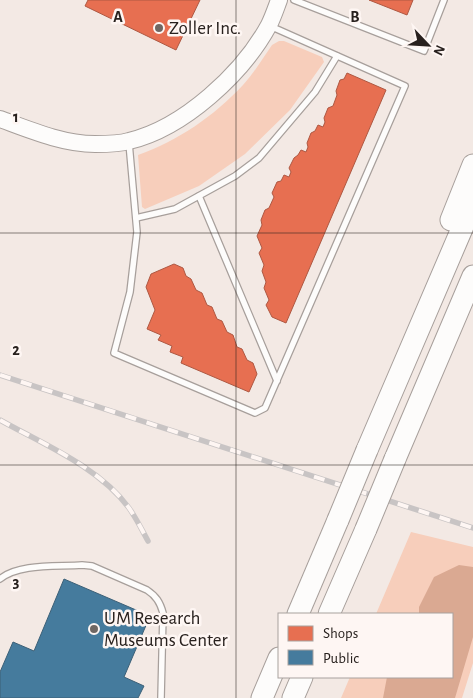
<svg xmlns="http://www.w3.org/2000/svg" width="473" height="698" viewBox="0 0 473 698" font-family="'Alegreya Sans',sans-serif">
  <rect width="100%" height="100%" fill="#f3e9e4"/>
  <!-- green -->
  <g fill="#f7cebb">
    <path d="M279,41H284L322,57L324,62L290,110L245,154L199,186L145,209L142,207L138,155C178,141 214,116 243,85C254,73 263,58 272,45Z"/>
    <polygon points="411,532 473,547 473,663 462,698 341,698 350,677 452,677 452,614 376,614"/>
  </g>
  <!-- water -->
  <polygon fill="#daa992" points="459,565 473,567 473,637 455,698 383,698 387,677 452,677 452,614 419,614 419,607 434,577"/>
  <!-- shops -->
  <g fill="#e76f51" stroke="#ae5842">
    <polygon points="88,0 200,0 176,50 85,6"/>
    <polygon points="369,0 413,0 407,15"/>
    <polygon points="347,73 386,90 286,323 272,317 266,305 269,300 264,288 266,282 262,271 264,265 259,253 262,248 257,236 262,225 261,220 265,210 269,208 274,197 272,193 277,182 281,181 284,175 289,177 291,172 289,168 294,158 298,155 301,150 306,152 308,147 307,143 311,133 315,131 318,125 323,127 325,122 324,118 328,108 333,106 337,95 336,91 340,80 344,79"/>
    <polygon points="174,264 183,268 186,276 191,279 196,290 202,293 207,305 212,307 217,319 222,321 227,332 233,335 237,347 242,349 247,360 253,363 257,374 249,392 181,363 183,357 170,352 172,346 158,340 161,335 147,329 155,310 146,287 151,274"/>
  </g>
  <!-- public -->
  <polygon fill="#457b9d" stroke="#3c6077" points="64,579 150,616 124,677 144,686 138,698 0,698 0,672 13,642 34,651"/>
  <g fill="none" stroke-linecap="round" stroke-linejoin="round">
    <defs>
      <g id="lane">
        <polyline points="294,0 424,51 444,0"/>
        <polyline points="129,143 137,232 130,292 114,353 255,413 265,408 405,86 270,26"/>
        <polyline points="199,196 277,381"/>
        <polyline points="136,218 175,209 235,176 259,158 315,92 337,56"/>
        <path d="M0,579C19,563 58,567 82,565L92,566L147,590C156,596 160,602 163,613L161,698"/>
      </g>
      <path id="secondary" d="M0,119C30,130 63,144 95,144C106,144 119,144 129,141C184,128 243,73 269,25C273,17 276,8 279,0"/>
      <g id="highway">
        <polyline points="451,220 473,165"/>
        <polyline points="367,450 473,203"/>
        <polyline points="395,459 473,276"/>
        <polyline points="298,614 338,520"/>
        <polyline points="329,614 366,529"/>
        <polyline points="262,698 279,658"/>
        <polyline points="293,698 302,677"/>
      </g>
    </defs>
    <!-- lane casing -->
    <use href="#lane" stroke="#a79f9b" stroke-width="8"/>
    <!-- secondary casing -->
    <use href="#secondary" stroke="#a79f9b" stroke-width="18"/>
    <!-- highway casing -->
    <use href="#highway" stroke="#a79f9b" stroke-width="23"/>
    <!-- lane -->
    <use href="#lane" stroke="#fdfcfb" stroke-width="5.5"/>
    <!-- secondary -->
    <use href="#secondary" stroke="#fdfcfb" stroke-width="16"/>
    <!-- highway -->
    <use href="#highway" stroke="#fdfcfb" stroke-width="21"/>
    <defs>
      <g id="rail">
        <polyline points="0,375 473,528"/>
        <path d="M0,420C43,444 99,467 129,508C136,518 142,530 148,541"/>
      </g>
    </defs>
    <!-- rail casing -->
    <use href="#rail" stroke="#c8c4c4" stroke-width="5.5"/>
    <!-- rail -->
    <use href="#rail" stroke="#fef6f3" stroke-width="4" stroke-dasharray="11" stroke-linecap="butt"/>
    <defs>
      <g id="highway-bridge">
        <polyline points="338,520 367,450"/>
        <polyline points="366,529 395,459"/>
      </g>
    </defs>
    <!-- highway-bridge casing -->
    <use href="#highway-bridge" stroke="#a79f9b" stroke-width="23" stroke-linecap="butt"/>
    <!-- highway-bridge -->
    <use href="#highway-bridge" stroke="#fdfcfb" stroke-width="21"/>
  </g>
  <!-- grid -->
  <path fill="none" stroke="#28211e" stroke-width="1" stroke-opacity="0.55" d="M236,0V698M0,233H473M0,465H473"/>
  <!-- markers -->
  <g fill="#6f6763" stroke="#fef6f3" stroke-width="2">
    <circle cx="159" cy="28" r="5"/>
    <circle cx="94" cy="629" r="5"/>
  </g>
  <g text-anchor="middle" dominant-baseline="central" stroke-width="5" stroke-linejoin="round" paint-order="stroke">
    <!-- poi labels -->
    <g font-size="19" fill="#28211e" stroke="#fef6f3" text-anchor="start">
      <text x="169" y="28">Zoller Inc.</text>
      <text x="104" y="618">UM Research<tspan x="104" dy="22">Museums Center</tspan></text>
    </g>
  </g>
  <g font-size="16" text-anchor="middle" font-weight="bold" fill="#28211e" stroke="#fef6f3" stroke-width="5" stroke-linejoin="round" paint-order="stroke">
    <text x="118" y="22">A</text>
    <text x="355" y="22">B</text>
    <text x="16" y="122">1</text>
    <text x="16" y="355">2</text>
    <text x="16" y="587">3</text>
  </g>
  <!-- legend -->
  <rect x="278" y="613" width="175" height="65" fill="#fef6f3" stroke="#a8a19e"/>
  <rect x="288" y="626" width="25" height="15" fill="#e76f51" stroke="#a8a19e"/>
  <text x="323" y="638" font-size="15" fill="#28211e">Shops</text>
  <rect x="288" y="650" width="25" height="15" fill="#457b9d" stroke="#a8a19e"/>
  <text x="323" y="663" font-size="15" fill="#28211e">Public</text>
  <!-- north arrow -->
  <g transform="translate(428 45) rotate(115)" stroke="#fef6f3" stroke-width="4" paint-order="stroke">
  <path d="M0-4L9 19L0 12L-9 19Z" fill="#28211e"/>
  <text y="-8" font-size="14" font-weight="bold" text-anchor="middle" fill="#28211e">N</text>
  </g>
</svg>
